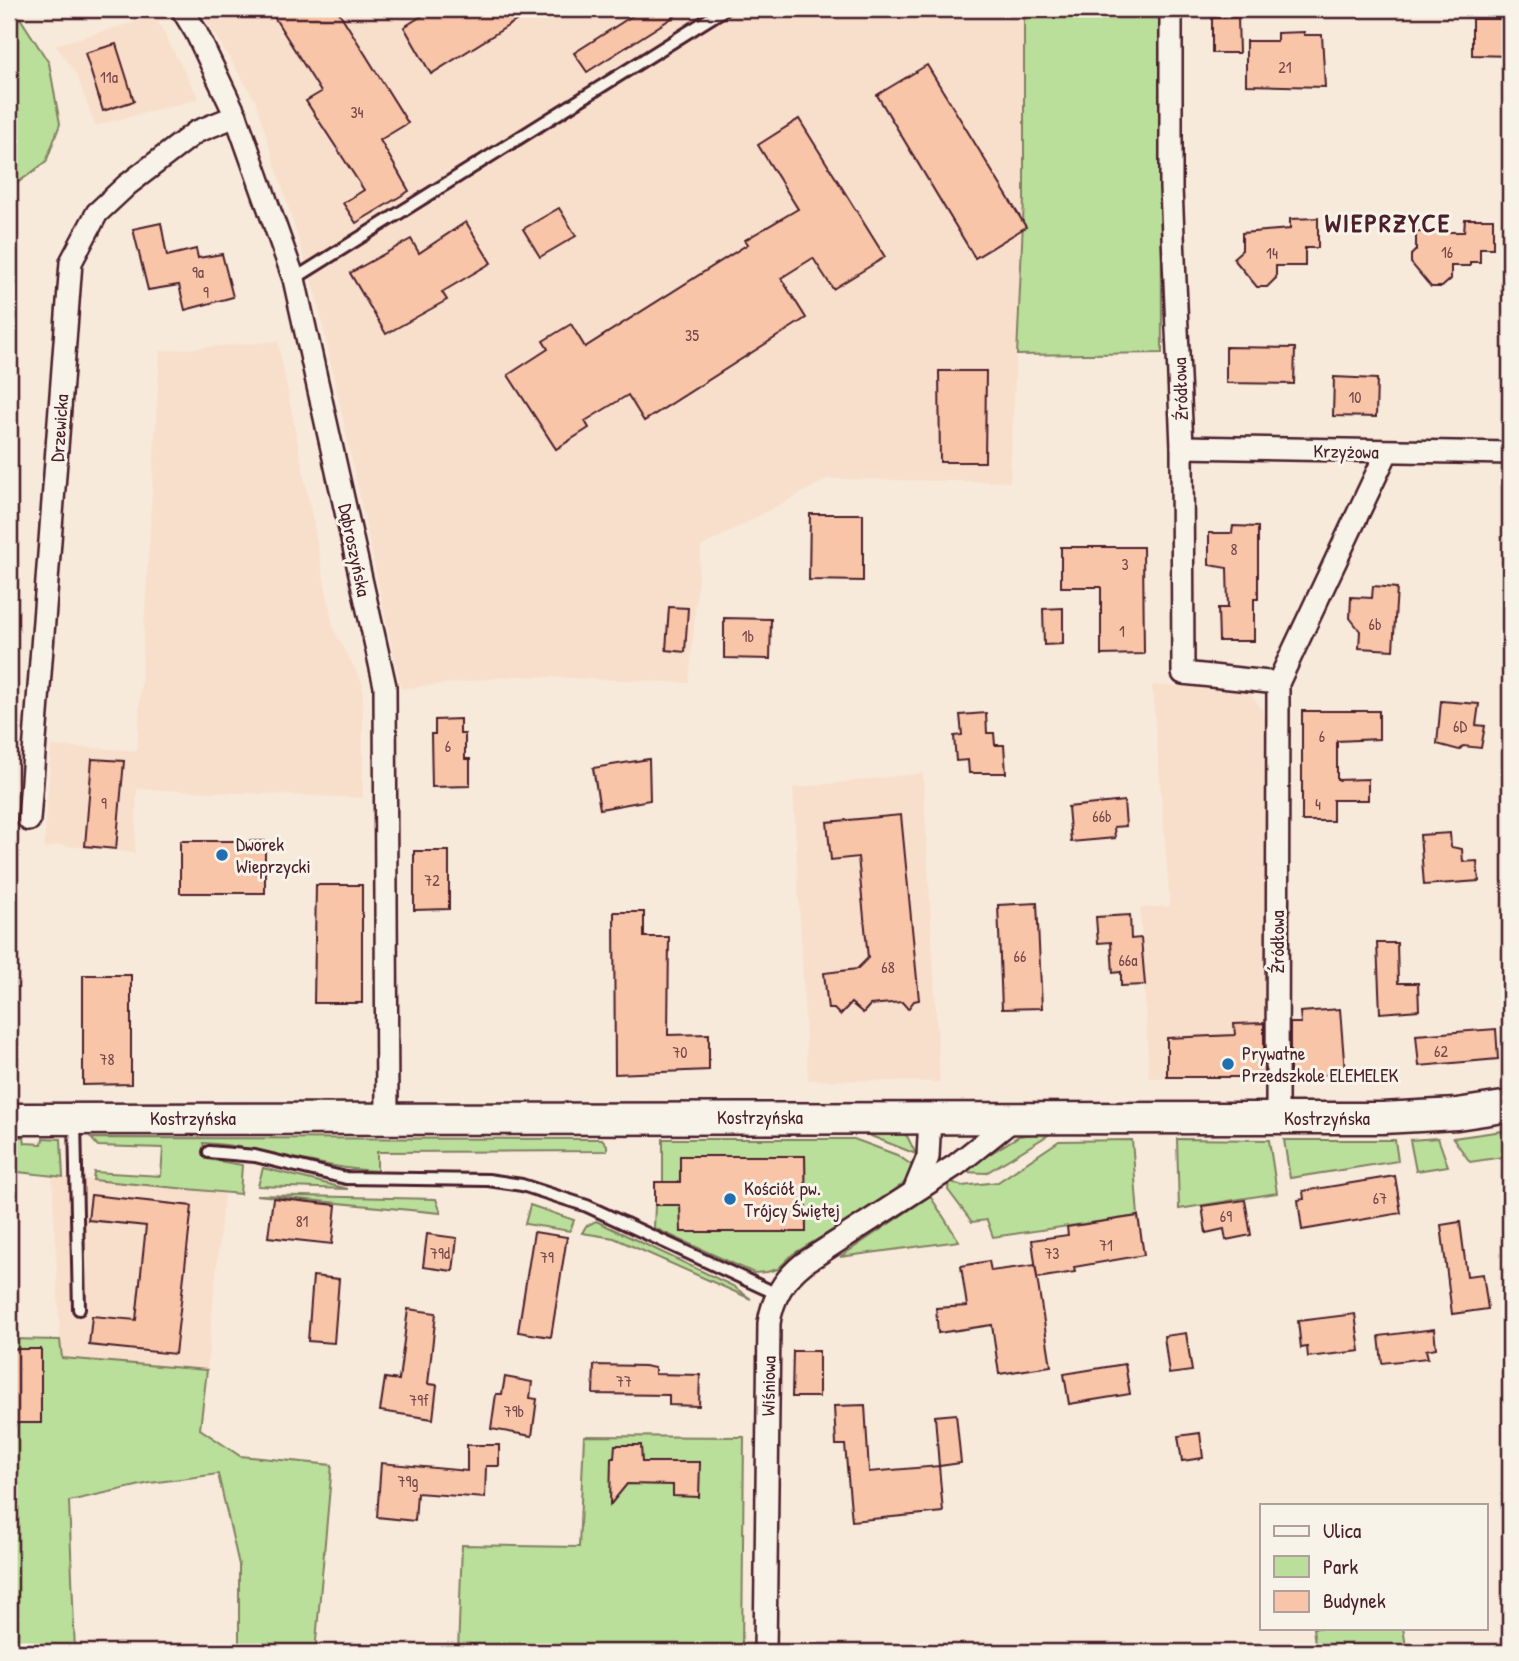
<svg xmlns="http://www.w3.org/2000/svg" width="1519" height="1661" viewBox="0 0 1519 1661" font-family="'Patrick Hand',sans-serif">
  <rect width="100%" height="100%" fill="#f7eadb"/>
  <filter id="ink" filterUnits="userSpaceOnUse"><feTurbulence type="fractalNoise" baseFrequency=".0143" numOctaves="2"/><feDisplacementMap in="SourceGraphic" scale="14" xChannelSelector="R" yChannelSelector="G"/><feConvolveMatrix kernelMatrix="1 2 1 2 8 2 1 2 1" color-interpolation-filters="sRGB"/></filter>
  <g filter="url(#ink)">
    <!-- built -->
    <g fill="#f8dfcc">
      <polygon points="199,9 1024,9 1024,199 1010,482 828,479 701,547 689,683 516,676 401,689 317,300 255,100"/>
      <polygon points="155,16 199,99 95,126 77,76 55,45"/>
      <polygon points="278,341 334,630 363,684 363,798 137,789 135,853 58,845 44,849 51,746 137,750 160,351"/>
      <polygon points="1152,685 1247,690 1268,716 1270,1077 1149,1078 1140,908 1170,906"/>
      <polygon points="923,773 940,1082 808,1080 793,788"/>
      <polygon points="52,1176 224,1192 207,1370 61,1358"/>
    </g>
    <!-- green -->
    <g fill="#badf9a" stroke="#827f62" stroke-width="2">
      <polygon points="9,9 20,18 49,63 60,124 46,162 9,189"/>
      <polygon points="1024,9 1161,9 1162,353 1017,355 1024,199"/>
      <polygon points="1510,1130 1510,1156 1470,1162 1453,1138"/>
      <polygon points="1055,1131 986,1173 961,1172 1019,1136"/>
      <polygon points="861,1132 896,1132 907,1136 916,1154"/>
      <polygon points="9,1137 24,1137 25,1143 42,1144 43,1138 61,1139 63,1177 9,1171"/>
      <path d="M91,1138L602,1139L607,1145V1151L377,1152V1171C317,1168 262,1146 203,1143L206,1159L242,1165L240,1194L93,1180L94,1172L161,1176L163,1148L98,1146Z"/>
      <polygon points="1438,1138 1448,1166 1416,1171 1410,1140"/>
      <polygon points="663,1139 854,1139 897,1155 916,1168 911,1178 873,1206 793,1254 778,1269 767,1272 754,1273 654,1228 655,1205 680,1205 806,1232 805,1156 680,1156 680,1182 663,1182"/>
      <polygon points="1177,1139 1269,1140 1277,1193 1179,1209"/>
      <polygon points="1132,1140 1138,1216 993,1237 987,1220 972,1222 948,1190 949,1181 962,1186 998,1182 1059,1141"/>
      <polygon points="1284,1140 1395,1140 1398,1161 1290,1178"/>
      <polygon points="263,1168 348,1189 258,1186"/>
      <polygon points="256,1195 436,1199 441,1213"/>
      <polygon points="930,1196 959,1241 840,1257"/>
      <polygon points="530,1205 574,1220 570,1231 525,1224"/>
      <polygon points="596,1221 733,1286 751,1299 614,1238 582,1233 586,1226"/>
      <polygon points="9,1339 60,1340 62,1358 207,1370 200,1429 240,1456 332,1465 315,1652 239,1652 239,1565 218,1474 150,1483 69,1501 75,1652 9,1652"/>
      <polygon points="584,1436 744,1437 742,1652 458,1652 462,1545 579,1547"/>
      <polygon points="1313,1628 1403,1628 1407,1652 1316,1652"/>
    </g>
    <!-- building -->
    <g fill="#f9c5a9" stroke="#4a1f2b" stroke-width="2">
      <polygon points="269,9 337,9 408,123 380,140 409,191 356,223 343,203 364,190 306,101 321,92"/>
      <polygon points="433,9 535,9 431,74 404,27"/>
      <polygon points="643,9 686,9 587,72 574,53"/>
      <polygon points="1238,17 1239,53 1212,53 1212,18"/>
      <polygon points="1472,19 1510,19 1510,56 1472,55"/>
      <polygon points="1304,32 1304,35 1322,35 1325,87 1246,85 1246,41 1277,41 1277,33"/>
      <polygon points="116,44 134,101 103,111 85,53"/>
      <polygon points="927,65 1026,227 975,258 877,95"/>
      <polygon points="799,119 885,257 833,289 813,258 781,278 806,318 644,421 628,395 585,421 589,428 556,449 508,375 548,349 543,341 571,324 585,347 748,244 745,240 798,209 758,145"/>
      <polygon points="559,208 576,236 540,257 523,229"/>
      <polygon points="1318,218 1318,248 1305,248 1305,266 1276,266 1276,278 1267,287 1257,287 1233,258 1242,250 1242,233 1290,229 1290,219"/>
      <polygon points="1465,219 1493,219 1493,248 1480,248 1480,262 1470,262 1470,266 1451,266 1451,279 1442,287 1431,287 1411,263 1411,255 1416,250 1416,232 1464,232"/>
      <polygon points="466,222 491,263 442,292 447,300 386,334 350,273 411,239 419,253"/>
      <polygon points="161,223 167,256 196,249 198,258 222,254 233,297 185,310 179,285 148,290 133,229"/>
      <polygon points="1226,347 1295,348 1294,384 1226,383"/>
      <polygon points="939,371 986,371 985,462 940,462"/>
      <polygon points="1334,377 1377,379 1376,417 1333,416"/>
      <polygon points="810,514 863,514 863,581 809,580"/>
      <polygon points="1233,526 1258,527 1258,599 1254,599 1254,641 1219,641 1218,608 1228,608 1227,568 1209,565 1209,533 1232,533"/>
      <polygon points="1061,547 1143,547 1144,654 1101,655 1101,587 1061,587"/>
      <polygon points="1373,586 1397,588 1393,650 1359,648 1360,631 1350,618 1351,597 1372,598"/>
      <polygon points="669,607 688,608 685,652 666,650"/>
      <polygon points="1063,608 1063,644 1044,645 1043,609"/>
      <polygon points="724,618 771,619 770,659 724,658"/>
      <polygon points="1441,701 1479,704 1476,725 1485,726 1481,748 1463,746 1459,750 1437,744"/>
      <polygon points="1302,711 1379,711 1379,739 1337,741 1337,780 1368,779 1368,800 1333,800 1333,821 1302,821"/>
      <polygon points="986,713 987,733 994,733 995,745 1004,745 1006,773 969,773 968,760 956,761 954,736 962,735 960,715"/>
      <polygon points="460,719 460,734 465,734 465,759 470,759 470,786 432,787 431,734 435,734 435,720"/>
      <polygon points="92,759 124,761 116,849 85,846"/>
      <polygon points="649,759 650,800 600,809 593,768"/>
      <polygon points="1124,801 1126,826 1114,827 1115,838 1071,842 1068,807"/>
      <polygon points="901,815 919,1000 914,1001 908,1009 902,1002 870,1005 863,1013 851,1003 840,1015 834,1009 828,1009 824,973 857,969 868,958 858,857 831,860 827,822"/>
      <polygon points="1450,833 1451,847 1462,849 1463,862 1477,861 1479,881 1424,885 1420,835"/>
      <rect x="180" y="841" width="85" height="52"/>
      <polygon points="414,851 449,851 449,909 414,910"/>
      <polygon points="316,885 362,885 362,1003 314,1003"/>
      <polygon points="1037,903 1042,1008 1002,1009 998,905"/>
      <polygon points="614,912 644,912 644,937 669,937 668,1035 709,1034 709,1070 615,1074"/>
      <polygon points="1130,915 1131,939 1141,938 1145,985 1121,986 1121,972 1113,973 1111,942 1098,943 1096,917"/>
      <polygon points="1377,943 1397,943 1398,983 1418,983 1419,1010 1380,1013"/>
      <polygon points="83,975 131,975 131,1084 83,1085"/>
      <polygon points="1340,1009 1345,1073 1290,1077 1290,1023 1301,1023 1300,1012"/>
      <polygon points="1264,1023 1264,1077 1167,1077 1167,1038 1235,1035 1234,1024"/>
      <polygon points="1496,1029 1498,1059 1419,1066 1416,1035"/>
      <polygon points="680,1156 805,1156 806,1232 681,1232 680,1205 655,1205 655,1182 680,1182"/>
      <polygon points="1395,1176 1401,1213 1302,1230 1298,1200 1304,1199 1303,1191"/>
      <polygon points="91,1195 192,1206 175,1354 89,1345 92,1316 136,1320 146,1226 88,1220"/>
      <polygon points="273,1198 336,1205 332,1244 268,1237"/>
      <polygon points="1245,1200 1251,1235 1226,1240 1224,1229 1206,1233 1202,1206"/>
      <polygon points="1138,1216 1144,1255 1074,1267 1075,1272 1037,1278 1032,1240 1068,1235 1067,1227"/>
      <polygon points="1460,1222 1467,1276 1483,1274 1488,1309 1452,1314 1441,1225"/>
      <polygon points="534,1232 567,1237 551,1337 518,1332"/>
      <polygon points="427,1234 457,1238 453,1271 423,1267"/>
      <polygon points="989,1261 991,1271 1035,1265 1051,1366 999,1374 992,1325 938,1333 936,1308 967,1306 961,1266"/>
      <polygon points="313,1276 339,1279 334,1343 308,1341"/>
      <polygon points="408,1309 436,1313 428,1384 437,1385 433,1419 380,1411 385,1378 399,1380"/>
      <polygon points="1355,1314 1360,1351 1308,1357 1307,1347 1301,1348 1298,1321"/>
      <polygon points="1434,1329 1436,1348 1426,1350 1428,1358 1382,1363 1379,1336"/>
      <polygon points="1186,1333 1192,1371 1169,1374 1164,1336"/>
      <rect x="9" y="1349" width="32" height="74"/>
      <polygon points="793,1351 819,1351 819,1397 792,1397"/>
      <polygon points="1125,1364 1130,1394 1069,1404 1064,1374"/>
      <polygon points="594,1365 644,1366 655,1368 655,1374 700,1375 699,1406 669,1405 669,1395 593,1394"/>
      <polygon points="505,1377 532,1382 530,1398 537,1399 532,1436 491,1429 496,1394 502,1394"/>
      <polygon points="865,1405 869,1472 939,1466 943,1512 852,1521 845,1445 836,1445 834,1406"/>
      <polygon points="956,1414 961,1463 939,1466 935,1416"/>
      <polygon points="1200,1433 1203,1458 1182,1461 1178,1436"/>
      <polygon points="467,1445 499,1445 499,1466 486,1466 485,1498 417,1493 415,1521 377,1517 381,1463 467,1471"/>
      <polygon points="615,1445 641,1445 642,1462 700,1462 699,1497 673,1496 673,1485 627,1484 610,1505 611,1458 614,1458"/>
    </g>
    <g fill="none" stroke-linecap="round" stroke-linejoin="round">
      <defs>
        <g id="service">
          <polyline points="294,279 725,9"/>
          <polyline points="75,1121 79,1309"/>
          <polyline points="209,1152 255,1156 346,1178 488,1180 522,1185 587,1206 777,1294"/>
        </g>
        <g id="minor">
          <polyline points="182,9 196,32 236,116 294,279 385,686 387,1117"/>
          <polyline points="1171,9 1171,188 1182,447 1183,673 1278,683"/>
          <polyline points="1182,447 1510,453"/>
          <polyline points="29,820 71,262 97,213 127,185 196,132 236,116"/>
          <polyline points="1277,1117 1278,683 1387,452"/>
          <polyline points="914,1191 928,1157 930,1117"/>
          <path d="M765,1652L769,1323C773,1297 784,1279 804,1263L956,1165L1015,1118"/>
        </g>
        <polyline id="secondary" points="9,1119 1382,1118 1457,1114 1510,1106"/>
      </defs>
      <!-- service casing -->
      <use href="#service" stroke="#4a1f2b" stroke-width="16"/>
      <!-- minor casing -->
      <use href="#minor" stroke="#4a1f2b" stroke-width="26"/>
      <!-- secondary casing -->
      <use href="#secondary" stroke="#4a1f2b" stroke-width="35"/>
      <!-- service -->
      <use href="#service" stroke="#f7f3e8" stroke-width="10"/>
      <!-- minor -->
      <use href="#minor" stroke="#f7f3e8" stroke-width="21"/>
      <!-- secondary -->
      <use href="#secondary" stroke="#f7f3e8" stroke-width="30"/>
    </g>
  </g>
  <!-- markers -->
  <g fill="#1f6fb2" stroke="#f7f3e8" stroke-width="2.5">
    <circle cx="222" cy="855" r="7"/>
    <circle cx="1228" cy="1064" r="7"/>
    <circle cx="730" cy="1199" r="7"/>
  </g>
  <g text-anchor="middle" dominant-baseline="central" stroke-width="6" stroke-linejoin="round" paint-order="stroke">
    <!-- number labels -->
    <g font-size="16" fill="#76484a">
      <text x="1285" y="67">21</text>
      <text x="109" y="77">11a</text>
      <text x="357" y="112">34</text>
      <text x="1447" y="252">16</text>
      <text x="1272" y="253">14</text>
      <text x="198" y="272">9a</text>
      <text x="206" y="292">9</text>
      <text x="692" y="335">35</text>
      <text x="1355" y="397">10</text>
      <text x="1234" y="549">8</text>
      <text x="1125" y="564">3</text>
      <text x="1375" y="624">6b</text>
      <text x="1122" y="631">1</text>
      <text x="748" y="636">1b</text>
      <text x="1460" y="726">6D</text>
      <text x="1322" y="736">6</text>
      <text x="448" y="746">6</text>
      <text x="104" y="803">9</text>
      <text x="1318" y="804">4</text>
      <text x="1102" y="816">66b</text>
      <text x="432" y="880">72</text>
      <text x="1020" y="956">66</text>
      <text x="1128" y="960">66a</text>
      <text x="888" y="967">68</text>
      <text x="1441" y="1051">62</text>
      <text x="680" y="1052">70</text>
      <text x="107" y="1059">78</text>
      <text x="1380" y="1198">67</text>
      <text x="1226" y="1216">69</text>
      <text x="302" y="1221">81</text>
      <text x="1106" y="1245">71</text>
      <text x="440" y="1253">79d</text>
      <text x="1052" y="1253">73</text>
      <text x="547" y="1257">79</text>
      <text x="624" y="1381">77</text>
      <text x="419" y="1400">79f</text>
      <text x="514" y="1411">79b</text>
      <text x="408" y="1481">79g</text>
    </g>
    <!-- street labels -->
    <g font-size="19" fill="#4a1f2b" stroke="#f7f3e8">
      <text transform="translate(1180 389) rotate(-92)">Źródłowa</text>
      <text transform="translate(59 428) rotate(-86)">Drzewicka</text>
      <text transform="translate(1346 451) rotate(1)">Krzyżowa</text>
      <text transform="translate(355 550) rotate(78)">Dąbroszyńska</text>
      <text transform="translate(1277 942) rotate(-90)">Źródłowa</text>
      <text x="760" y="1117">Kostrzyńska</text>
      <text x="193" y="1118">Kostrzyńska</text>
      <text x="1327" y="1118">Kostrzyńska</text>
      <text transform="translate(768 1386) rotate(-89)">Wiśniowa</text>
    </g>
    <!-- poi labels -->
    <g font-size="19" fill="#4a1f2b" stroke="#f7f3e8" text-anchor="start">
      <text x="236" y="844">Dworek<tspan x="236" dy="22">Wieprzycki</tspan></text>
      <text x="1242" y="1053">Prywatne<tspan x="1242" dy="22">Przedszkole ELEMELEK</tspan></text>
      <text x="744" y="1188">Kościół pw.<tspan x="744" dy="22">Trójcy Świętej</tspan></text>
    </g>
    <!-- district labels -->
    <g font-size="26" font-weight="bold" letter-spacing="2" fill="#4a1f2b" stroke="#f7f3e8">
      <text x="1388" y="222">WIEPRZYCE</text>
    </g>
  </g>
  <!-- margin -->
  <rect width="1519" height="1661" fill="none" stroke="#f7f3e8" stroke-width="35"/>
  <rect x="18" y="18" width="1484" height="1626" fill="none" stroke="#4a1f2b" stroke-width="2.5" filter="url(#ink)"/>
  <!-- legend -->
  <rect x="1260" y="1504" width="228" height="126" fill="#f7f3e8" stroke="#b29e9c" stroke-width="2"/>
  <rect x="1274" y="1526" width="35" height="10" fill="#f7f3e8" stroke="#b29e9c" stroke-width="2"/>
  <text x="1323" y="1538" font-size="21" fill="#4a1f2b">Ulica</text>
  <rect x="1274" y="1556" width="35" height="21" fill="#badf9a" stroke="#b29e9c" stroke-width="2"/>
  <text x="1323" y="1574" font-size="21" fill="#4a1f2b">Park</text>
  <rect x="1274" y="1591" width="35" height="21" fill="#f9c5a9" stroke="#b29e9c" stroke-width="2"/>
  <text x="1323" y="1608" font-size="21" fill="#4a1f2b">Budynek</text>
</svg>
